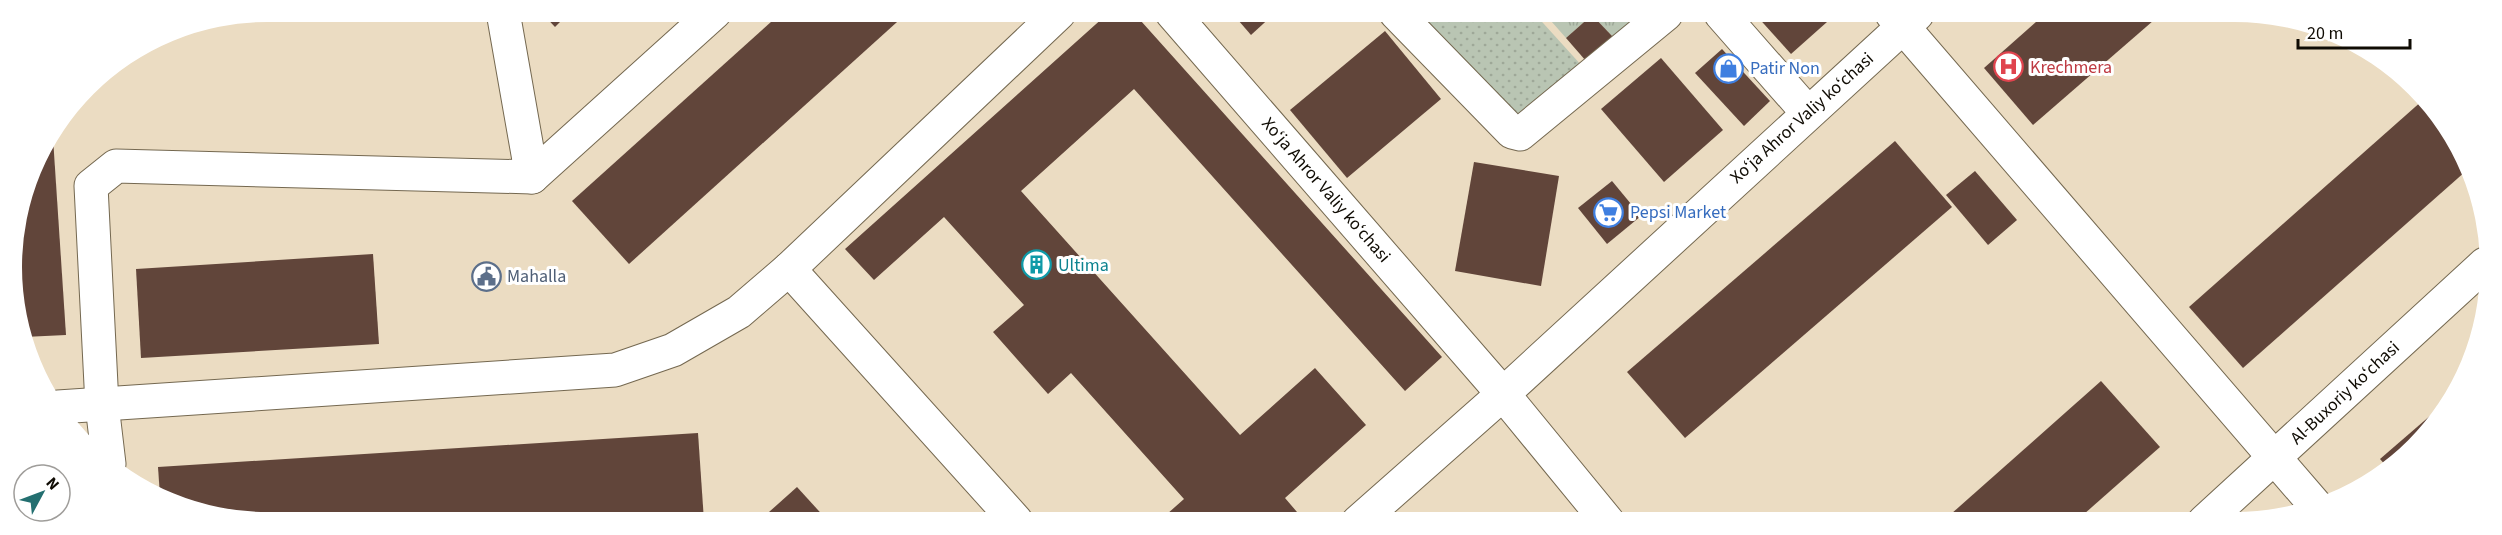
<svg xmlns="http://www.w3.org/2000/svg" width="2502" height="535" viewBox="0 0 2502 535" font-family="'Source Sans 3',sans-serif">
  <defs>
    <pattern id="grass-dots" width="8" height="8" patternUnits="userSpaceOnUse" patternTransform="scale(1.5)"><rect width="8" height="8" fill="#b9c5b3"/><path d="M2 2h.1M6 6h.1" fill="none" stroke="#9ea898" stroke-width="1.8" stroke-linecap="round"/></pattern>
    <pattern id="park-tufts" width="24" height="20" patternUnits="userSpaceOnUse" patternTransform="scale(1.5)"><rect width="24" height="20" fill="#b9c5b3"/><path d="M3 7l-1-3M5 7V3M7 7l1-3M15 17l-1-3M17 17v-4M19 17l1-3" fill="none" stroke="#9ea898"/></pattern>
  </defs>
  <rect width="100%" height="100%" fill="#ebdcc2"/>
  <!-- grass -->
  <polygon fill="url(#grass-dots)" points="1417,13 1534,13 1582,66 1517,125"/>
  <!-- park -->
  <polygon fill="url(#park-tufts)" points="1544,13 1640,13 1613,37 1592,15 1566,38"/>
  <!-- building -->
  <g fill="#61453a">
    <polygon points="541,12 570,12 555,27"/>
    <polygon points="781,13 907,13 629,264 572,201"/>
    <polygon points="1232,13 1275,13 1251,35"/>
    <polygon points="1755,14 1836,14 1791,54"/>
    <polygon points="2045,14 2161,14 2033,125 1984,68"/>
    <polygon points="1592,15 1613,37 1586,61 1566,38"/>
    <polygon points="1105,16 1141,21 1442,357 1405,391 1134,89 1021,191 1240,435 1315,368 1366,425 1285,498 1297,512 1286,522 1158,522 1184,499 1071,373 1048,394 993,332 1024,305 944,217 874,280 845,249"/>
    <polygon points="1385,31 1441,99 1347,178 1290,110"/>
    <polygon points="1722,49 1770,101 1744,126 1695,73"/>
    <polygon points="1661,58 1723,130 1664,182 1601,109"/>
    <polygon points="2423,100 2437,112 2466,171 2243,368 2189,307"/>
    <polygon points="53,138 66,335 24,337 13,251 32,169"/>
    <polygon points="1895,141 1952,207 1685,438 1627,372"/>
    <polygon points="1474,162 1559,176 1541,286 1455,271"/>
    <polygon points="1975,171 2017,220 1988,245 1946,195"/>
    <polygon points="1612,181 1641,216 1607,244 1578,208"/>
    <polygon points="373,254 379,344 141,358 136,269"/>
    <polygon points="2101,381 2160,447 2075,522 1942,522"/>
    <polygon points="2446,402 2447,403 2415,448 2387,467 2380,459"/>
    <polygon points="698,433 704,521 234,521 160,496 158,467"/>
    <polygon points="797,487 828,521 759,521"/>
  </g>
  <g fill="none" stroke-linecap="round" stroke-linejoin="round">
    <defs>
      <g id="minor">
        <polyline points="1172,13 1503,394 1608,522"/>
        <polyline points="1396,13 1512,132 1520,134 1666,14"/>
        <polyline points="1721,14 1808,113"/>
        <polyline points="1892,14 2317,507"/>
        <polyline points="532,177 715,12"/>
        <polyline points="789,269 1016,521"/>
        <polyline points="58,407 615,370 673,350 739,312 789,269 1059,13"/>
        <polyline points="109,464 102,405 91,186 116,166 532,177 503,12"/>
        <polyline points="1358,522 1503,394 1917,14"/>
        <polyline points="2204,522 2485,264"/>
      </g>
    </defs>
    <!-- minor casing -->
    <use href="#minor" stroke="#746850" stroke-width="35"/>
    <!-- minor -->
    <use href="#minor" stroke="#fff" stroke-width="33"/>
  </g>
  <!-- icons -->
  <defs>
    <symbol id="hospital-ring" viewBox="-11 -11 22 22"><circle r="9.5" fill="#fff" stroke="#e0444e" stroke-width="1.5"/><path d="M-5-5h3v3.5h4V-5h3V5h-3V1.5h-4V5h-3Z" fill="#e0444e"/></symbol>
    <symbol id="shop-ring" viewBox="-11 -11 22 22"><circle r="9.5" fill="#fff" stroke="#3f7fe0" stroke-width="1.5"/><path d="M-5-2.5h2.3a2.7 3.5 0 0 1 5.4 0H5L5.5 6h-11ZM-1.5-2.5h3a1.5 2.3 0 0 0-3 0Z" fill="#3f7fe0"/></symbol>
    <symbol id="supermarket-ring" viewBox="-11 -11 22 22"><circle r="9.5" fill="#fff" stroke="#3f7fe0" stroke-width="1.5"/><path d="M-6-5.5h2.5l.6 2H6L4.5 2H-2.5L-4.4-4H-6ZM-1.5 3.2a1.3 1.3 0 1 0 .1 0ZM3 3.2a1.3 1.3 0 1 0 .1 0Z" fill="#3f7fe0"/></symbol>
    <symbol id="building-ring" viewBox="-11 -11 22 22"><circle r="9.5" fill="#fff" stroke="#0f9aa8" stroke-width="1.5"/><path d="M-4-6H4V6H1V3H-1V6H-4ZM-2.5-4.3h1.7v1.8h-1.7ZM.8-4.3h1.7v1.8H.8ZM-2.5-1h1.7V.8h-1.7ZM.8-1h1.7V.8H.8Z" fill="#0f9aa8"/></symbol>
    <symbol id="civic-ring" viewBox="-11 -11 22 22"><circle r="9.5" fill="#fff" stroke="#5c6f8a" stroke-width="1.5"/><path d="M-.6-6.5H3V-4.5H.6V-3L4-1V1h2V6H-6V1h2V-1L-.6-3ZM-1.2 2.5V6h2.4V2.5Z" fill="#5c6f8a"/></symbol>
  </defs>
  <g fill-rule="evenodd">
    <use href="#hospital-ring" x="1992" y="50" width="33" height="33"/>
    <use href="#shop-ring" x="1712" y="52" width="33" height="33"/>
    <use href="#supermarket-ring" x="1592" y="196" width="33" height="33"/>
    <use href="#building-ring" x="1020" y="248" width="33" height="33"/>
    <use href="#civic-ring" x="470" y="260" width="33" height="33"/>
  </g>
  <g text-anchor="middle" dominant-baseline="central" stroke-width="6" stroke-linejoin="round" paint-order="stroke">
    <!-- health labels -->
    <g font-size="18" fill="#be3a42" stroke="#fff" text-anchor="start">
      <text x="2030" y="67">Krechmera</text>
    </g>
    <!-- shop labels -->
    <g font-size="18" fill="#366cbe" stroke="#fff" text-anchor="start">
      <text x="1750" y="68">Patir Non</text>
      <text x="1630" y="212">Pepsi Market</text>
    </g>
    <!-- street labels -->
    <g font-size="18" fill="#0f0b03" stroke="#fff">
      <text transform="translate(1802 118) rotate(-42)">Xo‘ja Ahror Valiy ko‘chasi</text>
      <text transform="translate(1326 190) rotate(49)">Xo‘ja Ahror Valiy ko‘chasi</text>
      <text transform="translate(2345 393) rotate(-43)">Al-Buxoriy ko‘chasi</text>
    </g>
    <!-- culture labels -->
    <g font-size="18" fill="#0d838f" stroke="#fff" text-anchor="start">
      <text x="1058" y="265">Ultima</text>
    </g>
    <!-- service labels -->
    <g font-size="18" fill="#4e5e75" stroke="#fff" text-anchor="start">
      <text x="507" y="276">Mahalla</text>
    </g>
  </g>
  <!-- crop -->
  <path d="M0 0H2502V535H0ZM267 22H2235A245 245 0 0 1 2480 267V267A245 245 0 0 1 2235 512H267A245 245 0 0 1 22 267V267A245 245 0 0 1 267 22Z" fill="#fff" fill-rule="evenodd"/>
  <!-- north arrow -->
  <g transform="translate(42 493) rotate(49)"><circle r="28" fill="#ffffff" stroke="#9f9d9a" stroke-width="1.5"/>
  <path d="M0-4.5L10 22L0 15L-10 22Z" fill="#236f70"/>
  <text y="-9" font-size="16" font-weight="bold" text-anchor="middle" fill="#0f0b03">N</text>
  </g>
  <!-- scale -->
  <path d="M2298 39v9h112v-9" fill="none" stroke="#0f0b03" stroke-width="3"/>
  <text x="2307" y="39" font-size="18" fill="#0f0b03" stroke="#ffffff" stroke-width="4.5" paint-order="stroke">20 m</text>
</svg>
